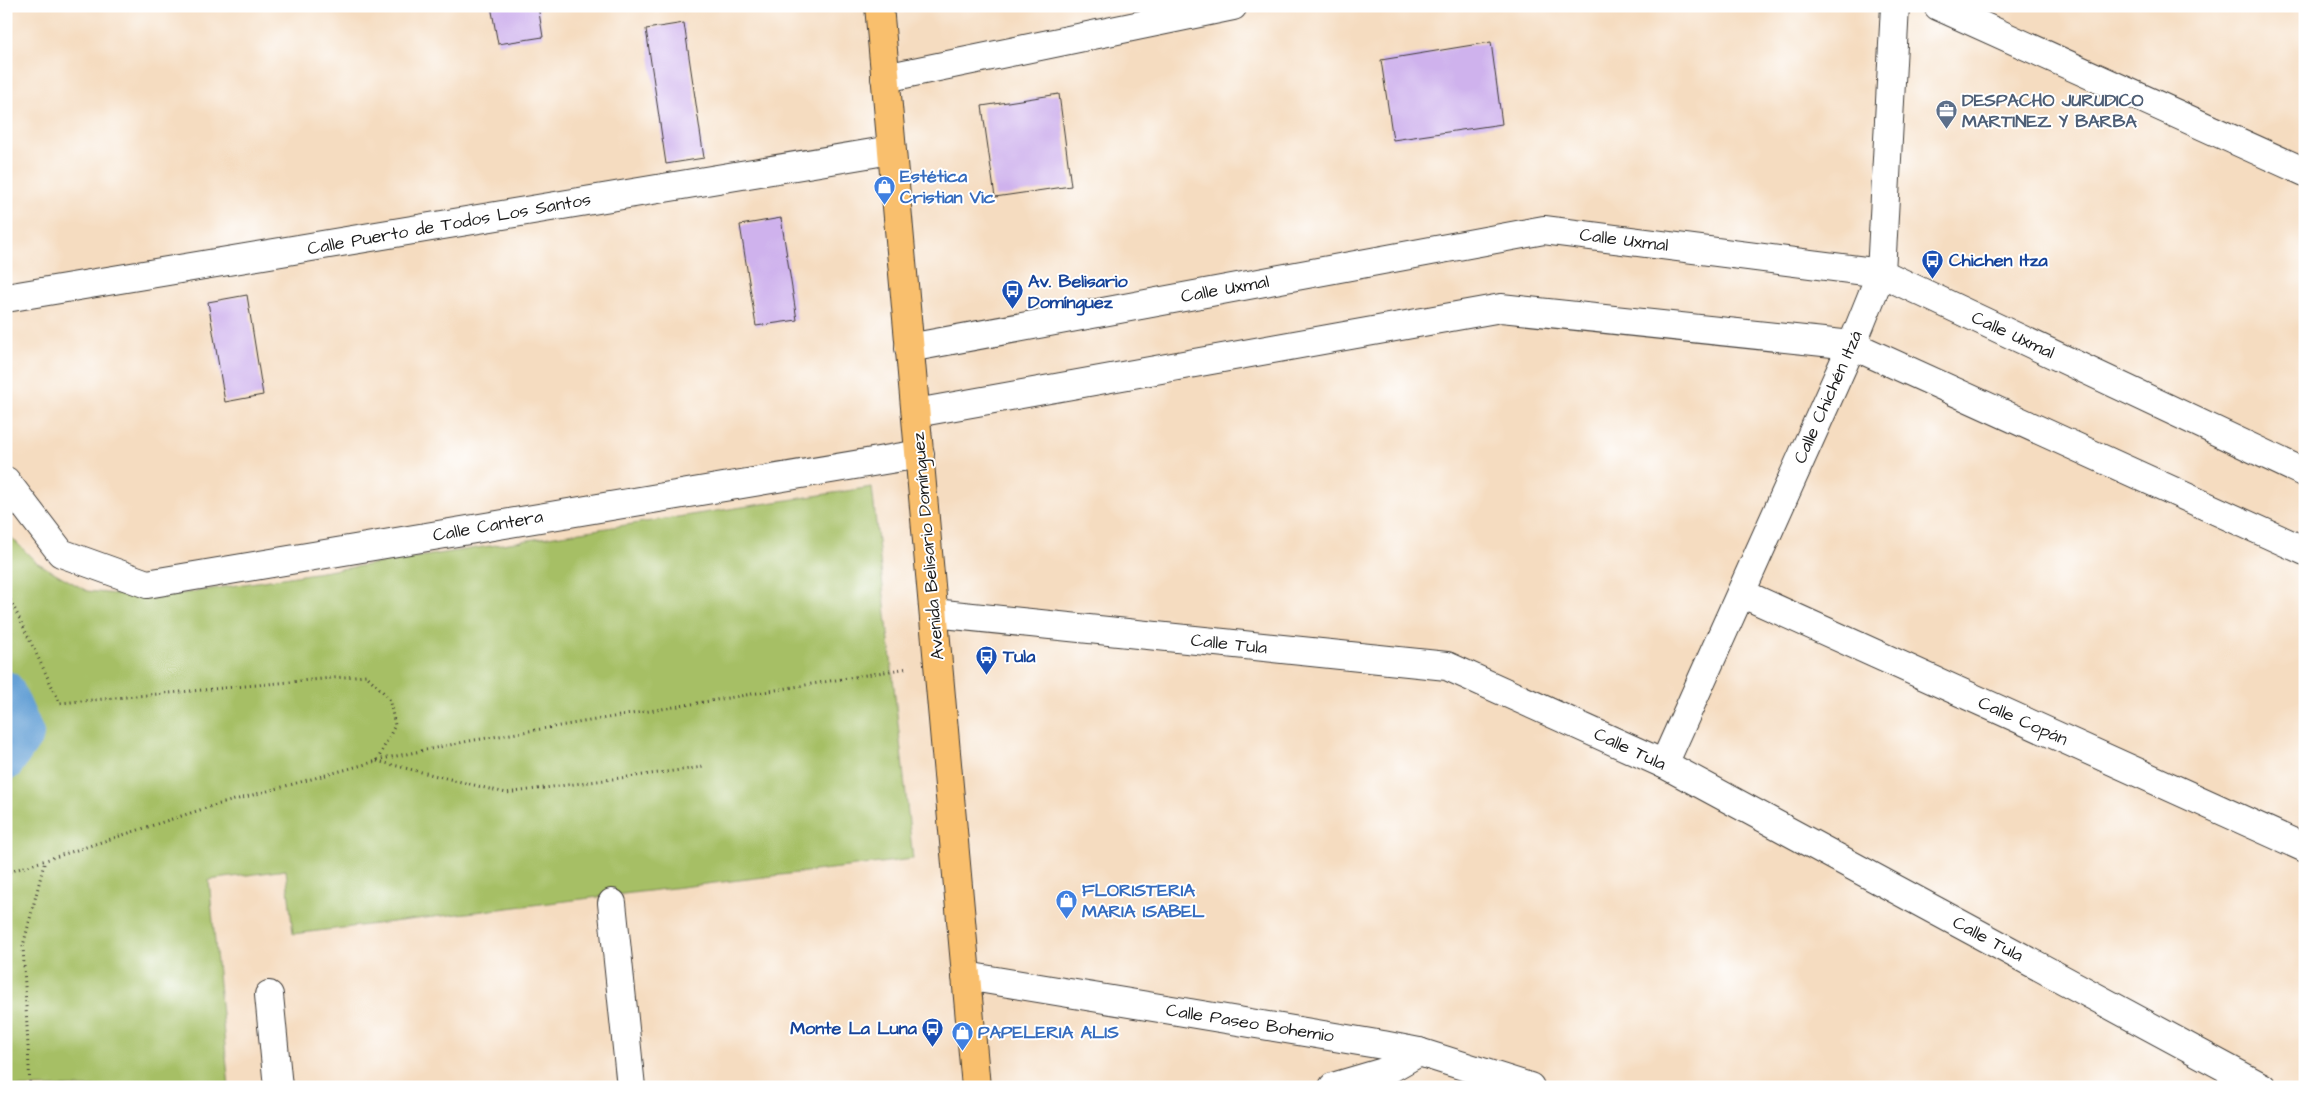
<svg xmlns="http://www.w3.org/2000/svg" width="2311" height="1093" viewBox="0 0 2311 1093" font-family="'Architects Daughter',sans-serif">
  <rect width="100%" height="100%" fill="#fff"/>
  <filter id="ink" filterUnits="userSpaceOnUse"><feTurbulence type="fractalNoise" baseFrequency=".02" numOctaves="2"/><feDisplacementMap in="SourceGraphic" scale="10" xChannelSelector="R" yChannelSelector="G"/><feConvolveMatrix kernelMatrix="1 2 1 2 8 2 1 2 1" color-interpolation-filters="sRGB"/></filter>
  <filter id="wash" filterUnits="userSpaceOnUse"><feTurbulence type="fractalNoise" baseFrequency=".0096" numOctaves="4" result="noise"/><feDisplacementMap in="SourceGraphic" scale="20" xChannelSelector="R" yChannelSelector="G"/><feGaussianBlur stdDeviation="1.12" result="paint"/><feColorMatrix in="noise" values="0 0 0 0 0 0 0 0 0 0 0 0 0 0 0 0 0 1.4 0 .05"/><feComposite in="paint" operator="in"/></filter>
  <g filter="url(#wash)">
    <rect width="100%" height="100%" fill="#f5dcc0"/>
    <!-- green -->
    <polygon fill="#a6bf65" stroke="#616e40" points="872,487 913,859 293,934 286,870 209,880 229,1087 6,1087 6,532 36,562 87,591 153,598"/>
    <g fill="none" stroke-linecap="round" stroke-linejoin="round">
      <!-- canal -->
      <polyline stroke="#65a0d5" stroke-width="36" points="6,689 26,734 6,763"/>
    </g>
    <g id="blocks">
      <!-- building -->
      <g fill="#cfb2ed">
        <polygon points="491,6 538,6 543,37 498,44"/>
        <polygon points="684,23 704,158 666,164 646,29"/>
        <polygon points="1491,42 1502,124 1393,140 1381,60"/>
        <polygon points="1059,94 1071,186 995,197 982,106"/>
        <polygon points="781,218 797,320 756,326 740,225"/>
        <polygon points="247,295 263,395 225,402 208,302"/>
      </g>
    </g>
  </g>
  <g filter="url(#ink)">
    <use href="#blocks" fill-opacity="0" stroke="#3d3935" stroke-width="1"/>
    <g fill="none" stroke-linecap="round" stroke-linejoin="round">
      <defs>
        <g id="minor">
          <polyline points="1938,6 2305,172"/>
          <polyline points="885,78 1233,6"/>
          <polyline points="6,298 891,150"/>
          <polyline points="909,348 1544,230 1881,273 2305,473"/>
          <polyline points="916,413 1501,308 1852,345 2305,551"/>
          <polyline points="6,481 61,553 147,584 920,454"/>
          <polyline points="1741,593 2305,848"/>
          <polyline points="934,613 1447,666 1664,764 2262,1087"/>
          <polyline points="1664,764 1852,345 1881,273 1895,6"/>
          <polyline points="612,903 631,1087"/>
          <polyline points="966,976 1383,1045 1419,1052 1530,1087"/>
          <polyline points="269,995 278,1087"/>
          <polyline points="1333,1087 1384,1072 1419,1052"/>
        </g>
        <polyline id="major" points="879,6 976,1087"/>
      </defs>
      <!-- minor casing -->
      <use href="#minor" stroke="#3d3935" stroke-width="30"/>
      <!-- major casing -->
      <use href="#major" stroke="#3d3935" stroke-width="30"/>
      <!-- path -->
      <g stroke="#3d3935" stroke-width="3" stroke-dasharray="1 4" stroke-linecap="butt">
        <polyline points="6,591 60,703 366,675 389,698 395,725 377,761 209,807 6,873"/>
        <polyline points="377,760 469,741 908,668"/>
        <polyline points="377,761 506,793 704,767"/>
        <polyline points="30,1087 23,946 45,860"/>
      </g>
      <!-- minor -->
      <use href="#minor" stroke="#fff" stroke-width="28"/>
      <!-- major -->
      <use href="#major" stroke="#f9bf6d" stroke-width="28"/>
    </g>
  </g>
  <!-- icons -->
  <defs>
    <symbol id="office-pin" viewBox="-11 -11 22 30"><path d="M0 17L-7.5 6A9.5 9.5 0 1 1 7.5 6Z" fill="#5c6f8a" stroke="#fff"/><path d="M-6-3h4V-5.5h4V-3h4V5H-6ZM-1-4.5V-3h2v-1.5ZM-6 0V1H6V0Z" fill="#fff"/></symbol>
    <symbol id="shop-pin" viewBox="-11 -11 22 30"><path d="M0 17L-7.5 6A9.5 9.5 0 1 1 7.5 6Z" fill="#3f7fe0" stroke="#fff"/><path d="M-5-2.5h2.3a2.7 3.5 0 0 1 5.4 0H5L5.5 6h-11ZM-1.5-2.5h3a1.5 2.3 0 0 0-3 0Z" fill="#fff"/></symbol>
    <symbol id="bus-pin" viewBox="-11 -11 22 30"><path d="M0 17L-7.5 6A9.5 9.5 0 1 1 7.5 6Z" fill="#1a4fb4" stroke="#fff"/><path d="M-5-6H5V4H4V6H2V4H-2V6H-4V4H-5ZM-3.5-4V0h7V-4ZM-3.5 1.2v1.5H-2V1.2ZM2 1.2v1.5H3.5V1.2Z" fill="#fff"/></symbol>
  </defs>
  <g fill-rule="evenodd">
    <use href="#office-pin" x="1934" y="98" width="25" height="34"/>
    <use href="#shop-pin" x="872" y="174" width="25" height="34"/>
    <use href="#bus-pin" x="1920" y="248" width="25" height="34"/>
    <use href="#bus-pin" x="1000" y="278" width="25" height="34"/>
    <use href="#bus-pin" x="974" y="644" width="25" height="34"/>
    <use href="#shop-pin" x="1054" y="888" width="25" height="34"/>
    <use href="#bus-pin" x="920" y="1016" width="25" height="34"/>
    <use href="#shop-pin" x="950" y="1020" width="25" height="34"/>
  </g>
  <g text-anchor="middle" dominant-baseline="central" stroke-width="4" stroke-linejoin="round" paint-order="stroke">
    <!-- service labels -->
    <g font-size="18" font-weight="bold" fill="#4e5e75" stroke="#fff" text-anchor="start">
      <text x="1962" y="100">DESPACHO JURUDICO<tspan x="1962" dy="21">MARTINEZ Y BARBA</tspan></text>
    </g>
    <!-- shop labels -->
    <g font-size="18" font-weight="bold" fill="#366cbe" stroke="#fff" text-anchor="start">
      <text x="900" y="176">Estética<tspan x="900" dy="21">Cristian Vic</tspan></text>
      <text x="1082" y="890">FLORISTERIA<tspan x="1082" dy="21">MARIA ISABEL</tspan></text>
      <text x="978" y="1032">PAPELERIA ALIS</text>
    </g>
    <!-- street labels -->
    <g font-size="18" fill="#1c1c1c" stroke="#fff">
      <text transform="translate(449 224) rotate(-10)">Calle Puerto de Todos Los Santos</text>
      <text transform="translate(1624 240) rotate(7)">Calle Uxmal</text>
      <text transform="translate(1225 289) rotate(-10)">Calle Uxmal</text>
      <text transform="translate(2013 335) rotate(25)">Calle Uxmal</text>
      <text transform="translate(1828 397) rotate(-66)">Calle Chichén Itzá</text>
      <text transform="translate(488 526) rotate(-10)">Calle Cantera</text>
      <text transform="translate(928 546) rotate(-95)">Avenida Belisario Domínguez</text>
      <text transform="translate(1229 644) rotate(6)">Calle Tula</text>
      <text transform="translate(2023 721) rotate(24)">Calle Copán</text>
      <text transform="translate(1630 749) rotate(25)">Calle Tula</text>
      <text transform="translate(1988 939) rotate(28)">Calle Tula</text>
      <text transform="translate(1250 1023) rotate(9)">Calle Paseo Bohemio</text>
    </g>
    <!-- transit labels -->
    <g font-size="18" font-weight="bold" fill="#164399" stroke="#fff" text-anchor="start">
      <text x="1949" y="260">Chichen Itza</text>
      <text x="1028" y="281">Av. Belisario<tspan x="1028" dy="21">Domínguez</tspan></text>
      <text x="1003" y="656">Tula</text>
      <text x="917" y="1028" text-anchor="end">Monte La Luna</text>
    </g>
  </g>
  <!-- margin -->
  <rect width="2311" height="1093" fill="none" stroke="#fff" stroke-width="25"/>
</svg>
